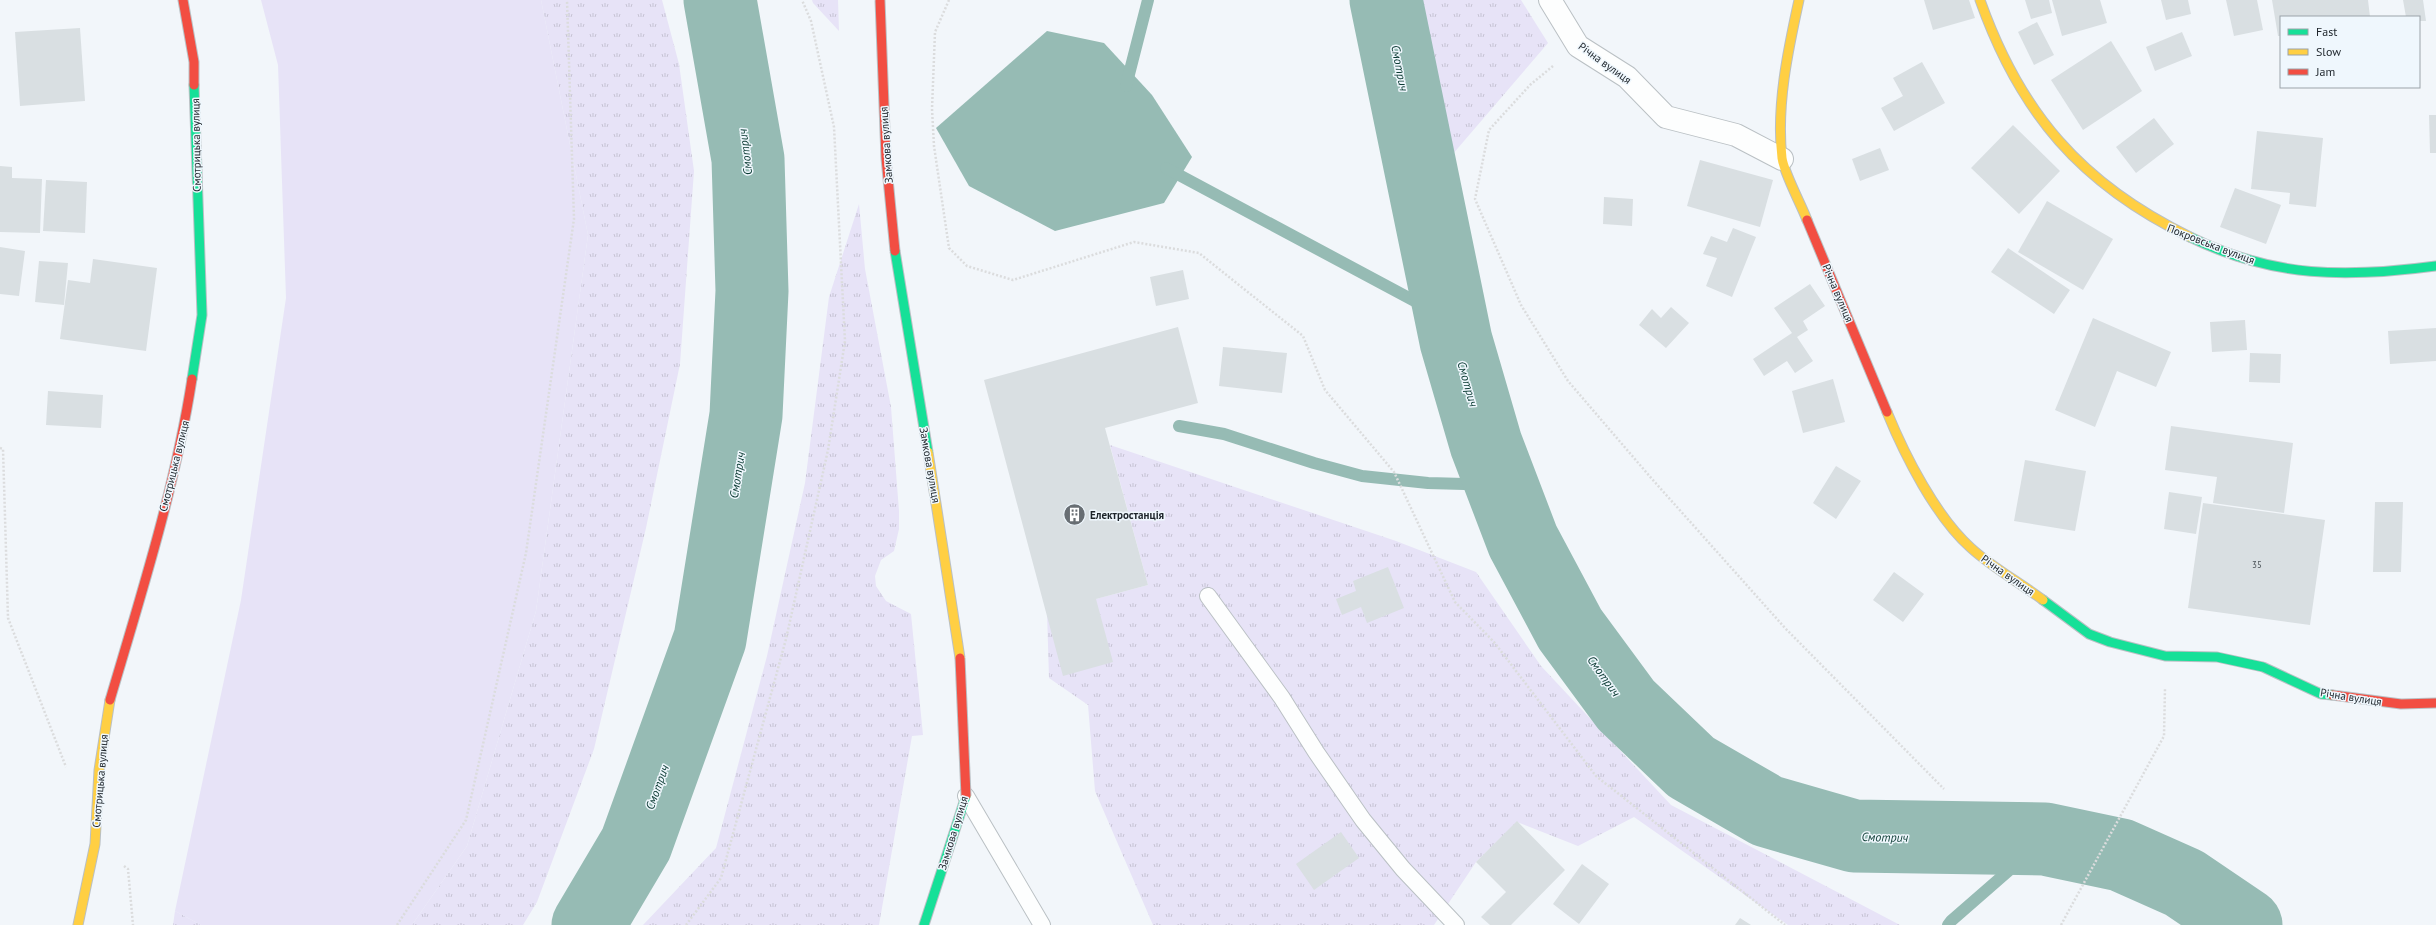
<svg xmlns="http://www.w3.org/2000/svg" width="2436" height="925" viewBox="0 0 2436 925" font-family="'PT Sans',sans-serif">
  <defs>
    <pattern id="grass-tufts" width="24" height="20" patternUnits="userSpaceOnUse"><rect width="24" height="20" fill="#e7e3f7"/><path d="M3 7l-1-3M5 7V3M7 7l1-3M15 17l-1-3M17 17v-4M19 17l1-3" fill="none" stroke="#c6c3d4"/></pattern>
  </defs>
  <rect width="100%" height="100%" fill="#f2f6fa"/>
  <!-- grass -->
  <g fill="url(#grass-tufts)">
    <polygon points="541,0 662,0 679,64 694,171 680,364 646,528 594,749 537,902 523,925 412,925 467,846 536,611 588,235"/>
    <polygon points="812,0 838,0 839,31 813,3"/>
    <polygon points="1412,0 1521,0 1548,43 1446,162"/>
    <polygon points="859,204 865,269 891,407 899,511 899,529 894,551 881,560 875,576 876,586 886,601 911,614 923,735 912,736 879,925 643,925 716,848 767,656 805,483 829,297"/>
    <polygon points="1110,445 1396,541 1476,572 1541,666 1671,805 1900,925 1788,925 1634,817 1578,846 1517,822 1476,862 1434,925 1153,925 1095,791 1088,705 1049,678 1047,612 1148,585"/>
    <polygon points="175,911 201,925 173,925"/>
  </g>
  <!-- garden -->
  <polygon fill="#e7e3f7" points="261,0 541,0 588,235 536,611 467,846 412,925 201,925 175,911 241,600 286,298 278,65"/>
  <!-- water -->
  <polygon fill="#96bbb4" points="1047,31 1104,43 1152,95 1192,157 1164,203 1055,231 969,186 936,128"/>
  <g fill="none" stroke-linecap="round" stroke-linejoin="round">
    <!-- stream -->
    <g stroke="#96bbb4" stroke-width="12">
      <polyline points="1126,86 1148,0"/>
      <polyline points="1166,168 1452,321"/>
      <polyline points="1179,426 1224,434 1314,463 1362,476 1428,483 1501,485"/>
      <polyline points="1948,925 1951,921 2045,839"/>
    </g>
    <!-- river -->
    <g stroke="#96bbb4" stroke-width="73">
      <polyline points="1386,0 1456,341 1486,444 1523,541 1570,629 1626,705 1691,767 1767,811 1854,836 2045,839 2121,855 2184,883 2246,925"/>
      <polyline points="588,925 636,844 710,639 746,415 752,291 748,159 720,0"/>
    </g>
  </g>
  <!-- building -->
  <g fill="#d9dfe2">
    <polygon points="1924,0 1969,0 1975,18 1933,30"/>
    <polygon points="2025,0 2049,0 2052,13 2031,19"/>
    <polygon points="2052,0 2100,0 2107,23 2062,36"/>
    <polygon points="2161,0 2188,0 2191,14 2166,20"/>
    <polygon points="2226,0 2257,0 2263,30 2234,36"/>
    <polygon points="2272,0 2368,0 2370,17 2281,17 2281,36 2278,36"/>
    <polygon points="2403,0 2423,0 2426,21 2419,21 2419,17 2406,17"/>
    <polygon points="2037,22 2054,55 2034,65 2018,32"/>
    <polygon points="80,28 85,101 20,106 15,32"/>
    <polygon points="2182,32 2192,56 2155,71 2146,47"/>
    <polygon points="2111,41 2142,91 2083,130 2051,80"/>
    <polygon points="1922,62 1945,103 1894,131 1881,108 1903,96 1893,78"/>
    <polygon points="2429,115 2436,115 2436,153 2430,153"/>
    <polygon points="2154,118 2174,144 2136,173 2116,147"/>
    <polygon points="2013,125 2060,171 2019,214 1971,168"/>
    <polygon points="2257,131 2323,138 2316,207 2289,204 2290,193 2251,189"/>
    <polygon points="1880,148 1889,170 1860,181 1852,159"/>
    <polygon points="1700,160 1773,180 1760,227 1687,206"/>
    <polygon points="0,166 12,167 12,178 42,179 40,233 0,232"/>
    <polygon points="46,180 87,182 85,233 43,231"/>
    <polygon points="2235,188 2281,205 2266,244 2220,227"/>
    <polygon points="1604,197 1633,199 1632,226 1603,224"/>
    <polygon points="2047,201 2113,239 2083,290 2018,252"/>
    <polygon points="1733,228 1756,237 1732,297 1706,286 1717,258 1703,254 1711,236 1727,242"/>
    <polygon points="0,247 25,251 19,296 0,294"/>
    <polygon points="2008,248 2070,290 2054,314 1991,272"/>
    <polygon points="93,259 157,268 146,351 60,339 68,280 90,283"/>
    <polygon points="39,261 68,263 64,305 35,302"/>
    <polygon points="1183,270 1189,299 1156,306 1150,277"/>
    <polygon points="1810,284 1825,306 1803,321 1808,330 1797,337 1813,361 1795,373 1787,361 1764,376 1753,359 1792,333 1774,308"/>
    <polygon points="1671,307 1689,323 1666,348 1639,325 1652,309 1661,318"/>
    <polygon points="2093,318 2171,352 2156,387 2117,371 2095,427 2055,410"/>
    <polygon points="2245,320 2247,350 2212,352 2210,322"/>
    <polygon points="1178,327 1198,403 1105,428 1148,585 1096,599 1113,662 1063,676 984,380"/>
    <polygon points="2436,328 2436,361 2390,364 2388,331"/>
    <polygon points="1223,347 1287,353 1282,393 1219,386"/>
    <polygon points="2250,353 2281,354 2280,383 2249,382"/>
    <polygon points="1833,379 1845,422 1803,433 1792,391"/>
    <polygon points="48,391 103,395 101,428 46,425"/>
    <polygon points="2171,426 2293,443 2284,513 2213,503 2217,477 2165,470"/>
    <polygon points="2025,460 2086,471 2075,531 2014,521"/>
    <polygon points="1836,466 1861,481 1836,519 1813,503"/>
    <polygon points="2169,492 2202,497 2196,534 2164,529"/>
    <polygon points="2375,502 2403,502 2401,572 2373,572"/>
    <polygon points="2203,503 2325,520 2310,625 2188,608"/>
    <polygon points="1388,567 1404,608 1367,623 1361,607 1342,615 1336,599 1356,591 1353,581"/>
    <polygon points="1894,572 1924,594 1903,622 1873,600"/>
    <polygon points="1517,821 1565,870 1511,925 1490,925 1481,917 1506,892 1476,862"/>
    <polygon points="1341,832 1359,858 1314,890 1296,864"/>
    <polygon points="1582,864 1609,884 1579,924 1553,904"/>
    <polygon points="1740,918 1751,925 1735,925"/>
  </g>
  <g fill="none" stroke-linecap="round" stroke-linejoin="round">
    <defs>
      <g id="lane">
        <polyline points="1208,596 1282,698 1316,752 1363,820 1403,869 1456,925"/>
        <polyline points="966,796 1042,925"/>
      </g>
      <polyline id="street" points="1550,0 1578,46 1627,77 1666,117 1736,135 1782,159"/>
      <g id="fast">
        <path d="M2190,237C2273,278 2347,278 2436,266"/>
        <polyline points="192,379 202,315 194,85"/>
        <polyline points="2043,600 2089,634 2110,642 2165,656 2217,657 2263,667 2321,694 2332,695"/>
        <polyline points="924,925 966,796"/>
      </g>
      <g id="slow">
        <path d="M1799,0C1788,50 1776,106 1782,158C1784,173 1801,204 1807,220"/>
        <path d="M1980,0C2020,113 2081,184 2190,237"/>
        <path d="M1887,412C1905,456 1936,517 1971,548C1993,568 2019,582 2043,600"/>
        <polyline points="78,925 95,844 99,770 110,700"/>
      </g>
      <g id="jam">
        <polyline points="183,0 194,62 194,85"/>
        <polyline points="1807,220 1887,412"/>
        <polyline points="2332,695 2401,704 2436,703"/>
        <path d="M110,700C141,595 175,488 192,379"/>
      </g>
    </defs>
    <!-- lane casing -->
    <use href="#lane" stroke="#bac0c4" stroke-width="18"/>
    <!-- street casing -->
    <use href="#street" stroke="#bac0c4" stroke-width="24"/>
    <!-- fast casing -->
    <use href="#fast" stroke="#bac0c4" stroke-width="11"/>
    <!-- slow casing -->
    <use href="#slow" stroke="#bac0c4" stroke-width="11"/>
    <!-- jam casing -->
    <use href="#jam" stroke="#bac0c4" stroke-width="11"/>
    <!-- path -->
    <g stroke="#dbdcdd" stroke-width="2.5" stroke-dasharray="2 2" stroke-linecap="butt">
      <polyline points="949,0 935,32 932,109 934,146 949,248 967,266 1013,280 1134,242 1199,253 1303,336 1325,390 1394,472 1455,602 1494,642 1596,776 1785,925"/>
      <polyline points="1553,66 1530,85 1489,130 1475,199 1521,305 1568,381 1652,479 1785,628 1944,789"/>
      <polyline points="0,448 3,449 8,618 66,767"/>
      <polyline points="124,866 128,869 133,925"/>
      <polyline points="397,925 466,820 526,553 574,219 567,0"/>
      <polyline points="686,925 721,878 786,639 828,450 845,341 834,127 811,21 802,0"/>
      <polyline points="2061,925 2164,736 2165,688"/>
    </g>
    <!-- lane -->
    <use href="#lane" stroke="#fdfefe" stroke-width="16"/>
    <!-- street -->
    <use href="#street" stroke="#fdfefe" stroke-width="22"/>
    <!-- fast -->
    <use href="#fast" stroke="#16e098" stroke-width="9"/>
    <!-- slow -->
    <use href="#slow" stroke="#ffcf43" stroke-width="9"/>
    <!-- jam -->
    <use href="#jam" stroke="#f24e42" stroke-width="9"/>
    <defs>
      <polyline id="fast-bridge" points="895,251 928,452"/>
      <polyline id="slow-bridge" points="928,452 960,658"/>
      <g id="jam-bridge">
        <polyline points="880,0 886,158 895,251"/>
        <polyline points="960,658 966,796"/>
      </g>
    </defs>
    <!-- fast-bridge casing -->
    <use href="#fast-bridge" stroke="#bac0c4" stroke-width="11" stroke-linecap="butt"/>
    <!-- slow-bridge casing -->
    <use href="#slow-bridge" stroke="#bac0c4" stroke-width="11" stroke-linecap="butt"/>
    <!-- jam-bridge casing -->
    <use href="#jam-bridge" stroke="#bac0c4" stroke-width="11" stroke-linecap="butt"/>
    <!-- fast-bridge -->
    <use href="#fast-bridge" stroke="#16e098" stroke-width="9"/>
    <!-- slow-bridge -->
    <use href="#slow-bridge" stroke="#ffcf43" stroke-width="9"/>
    <!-- jam-bridge -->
    <use href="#jam-bridge" stroke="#f24e42" stroke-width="9"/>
  </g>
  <!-- icons -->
  <defs>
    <symbol id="building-disc" viewBox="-11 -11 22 22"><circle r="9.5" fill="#686e73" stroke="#eff7fd"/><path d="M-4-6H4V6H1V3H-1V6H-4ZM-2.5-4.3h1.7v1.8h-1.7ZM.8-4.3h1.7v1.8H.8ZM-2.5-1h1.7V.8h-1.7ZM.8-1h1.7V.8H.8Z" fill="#fff"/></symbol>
  </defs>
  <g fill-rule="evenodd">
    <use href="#building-disc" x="1062" y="502" width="25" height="25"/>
  </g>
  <g text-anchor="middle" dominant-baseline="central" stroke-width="3" stroke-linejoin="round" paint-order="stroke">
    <!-- number labels -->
    <g font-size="9" fill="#4c5358">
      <text x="2257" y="564">35</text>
    </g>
    <!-- street labels -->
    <g font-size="11" fill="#1d242a" stroke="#eff7fd">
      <text transform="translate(1605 63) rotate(36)">Річна вулиця</text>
      <text transform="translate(196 145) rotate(-91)">Смотрицька вулиця</text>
      <text transform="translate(886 145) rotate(-94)">Замкова вулиця</text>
      <text transform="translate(2211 244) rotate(21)">Покровська вулиця</text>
      <text transform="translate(1838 293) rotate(67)">Річна вулиця</text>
      <text transform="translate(930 465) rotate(80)">Замкова вулиця</text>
      <text transform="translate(174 466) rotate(-76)">Смотрицька вулиця</text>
      <text transform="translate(2008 575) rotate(35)">Річна вулиця</text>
      <text transform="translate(2351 697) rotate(9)">Річна вулиця</text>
      <text transform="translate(100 781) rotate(-85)">Смотрицька вулиця</text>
      <text transform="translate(953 833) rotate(-73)">Замкова вулиця</text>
    </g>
    <!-- poi labels -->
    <g font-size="11" font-weight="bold" fill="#1d242a" stroke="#eff7fd" text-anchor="start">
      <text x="1090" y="515">Електростанція</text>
    </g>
    <!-- water labels -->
    <g font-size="12" font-style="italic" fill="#0b3b33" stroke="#eff7fd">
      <text transform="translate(1400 68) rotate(79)">Смотрич</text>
      <text transform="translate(745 152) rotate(-97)">Смотрич</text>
      <text transform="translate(1468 384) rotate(74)">Смотрич</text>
      <text transform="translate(737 475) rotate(-81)">Смотрич</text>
      <text transform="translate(1604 676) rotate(54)">Смотрич</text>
      <text transform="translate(657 787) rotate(-70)">Смотрич</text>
      <text transform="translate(1885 837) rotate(1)">Смотрич</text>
    </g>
  </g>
  <!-- legend -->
  <rect x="2280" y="16" width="140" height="72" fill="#eff7fd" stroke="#9ba3a9"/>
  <rect x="2288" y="29" width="20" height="6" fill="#16e098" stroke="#9ba3a9"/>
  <text x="2316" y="36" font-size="12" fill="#1d242a">Fast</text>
  <rect x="2288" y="49" width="20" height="6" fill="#ffcf43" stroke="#9ba3a9"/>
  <text x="2316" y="56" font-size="12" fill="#1d242a">Slow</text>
  <rect x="2288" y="69" width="20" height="6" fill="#f24e42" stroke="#9ba3a9"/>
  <text x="2316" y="76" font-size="12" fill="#1d242a">Jam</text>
</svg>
